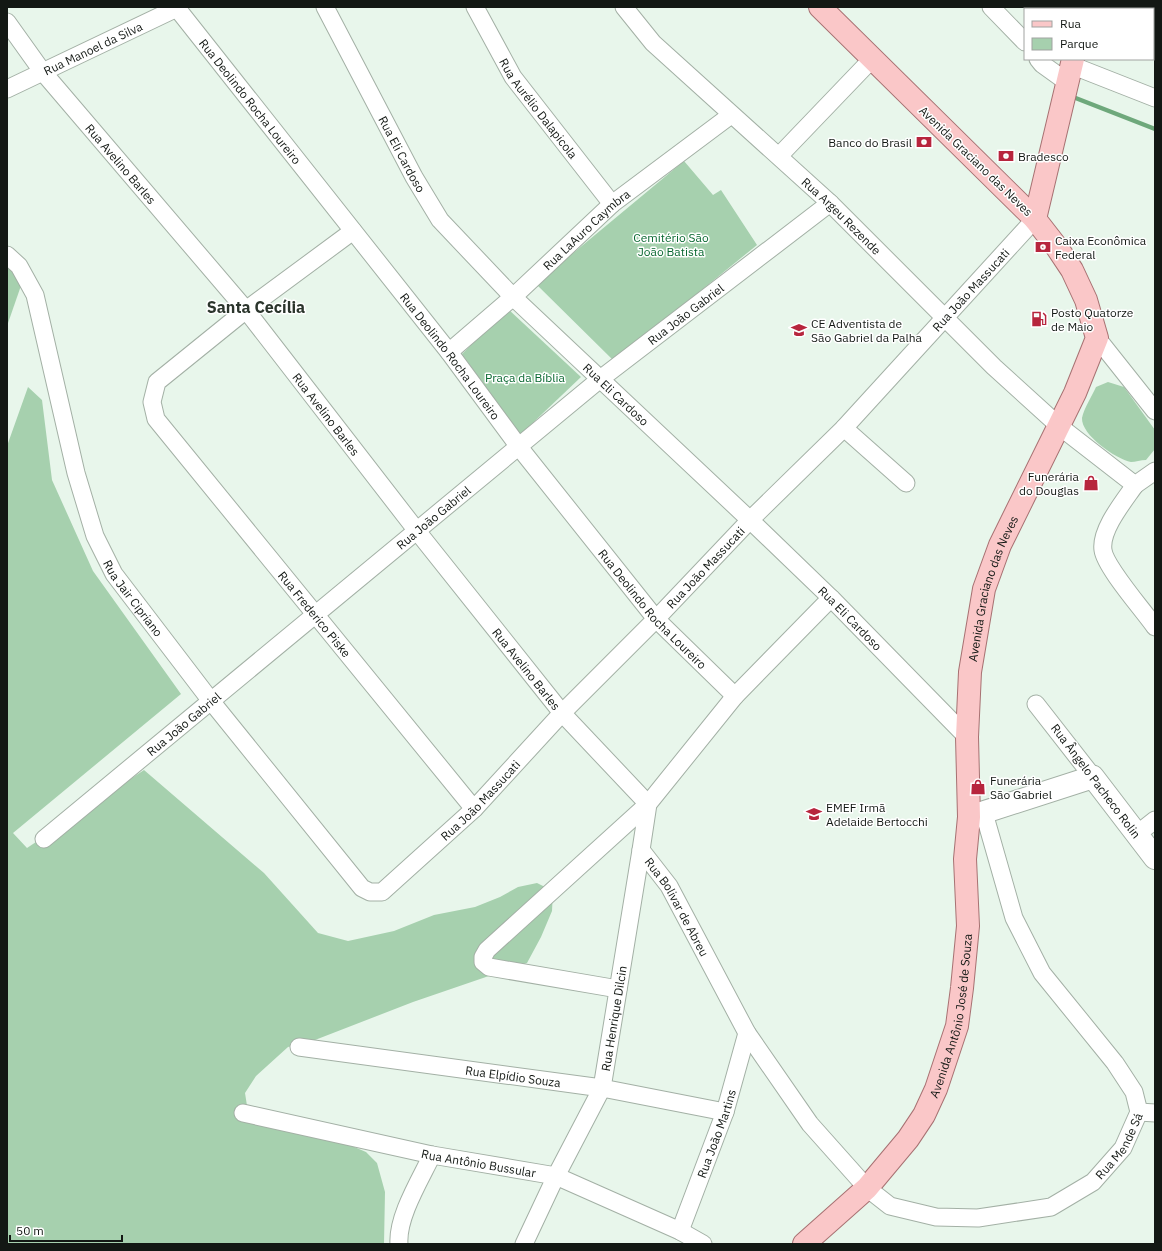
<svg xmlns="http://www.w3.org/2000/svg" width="1162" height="1251" viewBox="0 0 1162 1251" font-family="'IBM Plex Sans',sans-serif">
  <rect width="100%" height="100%" fill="#e8f6eb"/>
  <!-- green -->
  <g fill="#a6d0ae">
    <polygon points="684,161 713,195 721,190 757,245 614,361 536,284"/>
    <polygon points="7,256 24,277 7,326"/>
    <polygon points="508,309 581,377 520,435 462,354"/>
    <path d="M1108,382L1124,387L1155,430V449L1146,460C1141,460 1135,462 1131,462C1116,459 1081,435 1082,418C1084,408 1092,396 1096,387Z"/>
    <polygon points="28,387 42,400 52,480 93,571 181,694 13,833 27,848 144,770 264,873 318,933 348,941 394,931 434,915 475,907 500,897 518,887 537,883 553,891 552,911 541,937 527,963 413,1002 315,1040 288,1047 256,1076 245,1093 248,1112 338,1140 366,1152 377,1163 385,1192 384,1244 7,1244 7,446"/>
  </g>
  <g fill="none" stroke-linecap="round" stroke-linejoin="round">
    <!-- stream -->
    <polyline stroke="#6ea87b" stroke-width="4.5" points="1073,97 1155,129"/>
    <defs>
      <g id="street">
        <path id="s1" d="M176,7L449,352L519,447L656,619L735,696"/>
        <path id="s2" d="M325,7L414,177L440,220L513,297L750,520L831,598L967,737"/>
        <path id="s3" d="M475,7L513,77L612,204"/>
        <path id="s4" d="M624,7L653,43L830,203L994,367L1059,426L1135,485L1155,471"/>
        <polyline points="991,7 1025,42"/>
        <path id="s5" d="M7,22L42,71L246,310L417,531L562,713L648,804L487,950L483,957V962L489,967L618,989"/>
        <polyline points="1038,59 1042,64 1067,82"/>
        <polyline points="1071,65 1155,98"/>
        <path id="s6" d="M7,89L179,7"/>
        <polyline points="779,156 872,59"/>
        <path id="s7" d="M353,231L246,310L157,382L152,402L156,419L474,809"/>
        <path id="s8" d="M7,255L19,266L35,295L76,473L95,536L114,574L211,701L362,888L370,892H382L474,809L562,713L656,619L750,520L844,428L1035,219"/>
        <polyline points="1097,338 1155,411"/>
        <path id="s9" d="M449,352L513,297L612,204L731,115"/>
        <polyline points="844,428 906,483"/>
        <path d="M1135,485C1124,501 1100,530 1103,550C1105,567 1144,611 1155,627"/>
        <path id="s10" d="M831,598L735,696L648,804L641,850L669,886L747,1033L810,1124L867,1188L890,1206L936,1217L978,1218L1051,1207L1093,1182L1123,1148L1139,1112L1134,1092L1115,1063L1042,973L1014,918L984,813"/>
        <polyline points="1036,704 1093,777"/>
        <polyline points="1136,835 1155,820"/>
        <path id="s11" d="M44,839L599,380L830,203"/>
        <path id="s12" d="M299,1047L602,1088L725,1112"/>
        <polyline points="1139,1112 1155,1113"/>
        <path id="s13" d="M243,1113L432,1155L556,1176L680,1231L703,1244"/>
        <path id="s14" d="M680,1231L725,1112L747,1033"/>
        <path d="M399,1244C397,1217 420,1180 432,1155"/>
        <path id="s15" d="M524,1244L556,1176L602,1088L641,850"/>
      </g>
      <polyline id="secondary" points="969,817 1093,777 1155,858"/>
      <g id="primary">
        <polyline points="1085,9 1085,7"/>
        <polyline points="1035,219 1073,59"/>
        <path id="s16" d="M804,1244L867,1188L908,1139L924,1115L936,1089L957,1026L962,988L968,926L965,859L969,817L967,737L970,672L984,589L1000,545L1075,393L1097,338L1086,300L1072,270L1056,246L1035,219L820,7"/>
      </g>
    </defs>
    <!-- street casing -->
    <use href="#street" stroke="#a3b0a5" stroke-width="19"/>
    <!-- secondary casing -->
    <use href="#secondary" stroke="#a3b0a5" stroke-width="24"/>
    <!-- primary casing -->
    <use href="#primary" stroke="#a77172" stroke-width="24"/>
    <!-- street -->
    <use href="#street" stroke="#fff" stroke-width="17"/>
    <!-- secondary -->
    <use href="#secondary" stroke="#fff" stroke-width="22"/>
    <!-- primary -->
    <use href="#primary" stroke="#fac7c8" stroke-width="22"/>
  </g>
  <!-- icons -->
  <defs>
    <symbol id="bank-bare" viewBox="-9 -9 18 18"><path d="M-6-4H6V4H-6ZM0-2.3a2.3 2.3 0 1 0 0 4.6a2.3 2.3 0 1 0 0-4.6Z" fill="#b7253d" stroke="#fff" stroke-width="2.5" paint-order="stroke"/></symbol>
    <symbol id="fuel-bare" viewBox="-9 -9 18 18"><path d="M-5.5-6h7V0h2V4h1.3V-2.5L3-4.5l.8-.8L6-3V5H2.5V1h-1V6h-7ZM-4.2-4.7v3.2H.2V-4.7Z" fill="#b7253d" stroke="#fff" stroke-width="2.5" paint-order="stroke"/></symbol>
    <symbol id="school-bare" viewBox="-9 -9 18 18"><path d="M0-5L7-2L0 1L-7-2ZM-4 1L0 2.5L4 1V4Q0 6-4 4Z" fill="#b7253d" stroke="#fff" stroke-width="2.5" paint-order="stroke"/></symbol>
    <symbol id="shop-bare" viewBox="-9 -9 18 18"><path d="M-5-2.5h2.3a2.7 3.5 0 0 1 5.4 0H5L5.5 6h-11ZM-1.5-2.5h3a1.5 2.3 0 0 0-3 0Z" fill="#b7253d" stroke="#fff" stroke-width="2.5" paint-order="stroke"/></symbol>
  </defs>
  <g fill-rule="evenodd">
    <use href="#bank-bare" x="913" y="131" width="22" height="22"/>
    <use href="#bank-bare" x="995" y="145" width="22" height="22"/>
    <use href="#bank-bare" x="1032" y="236" width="22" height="22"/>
    <use href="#fuel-bare" x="1028" y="308" width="22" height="22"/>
    <use href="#school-bare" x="788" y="319" width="22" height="22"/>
    <use href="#shop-bare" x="1080" y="472" width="22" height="22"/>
    <use href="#shop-bare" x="967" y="776" width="22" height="22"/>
    <use href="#school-bare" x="803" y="803" width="22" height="22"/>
  </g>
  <g text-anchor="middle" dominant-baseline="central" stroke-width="3" stroke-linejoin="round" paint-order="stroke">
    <!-- street labels -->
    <g font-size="12" fill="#131814" stroke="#fff">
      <text stroke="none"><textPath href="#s6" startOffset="95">Rua Manoel da Silva</textPath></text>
      <text stroke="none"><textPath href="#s1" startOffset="120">Rua Deolindo Rocha Loureiro</textPath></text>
      <text stroke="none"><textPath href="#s3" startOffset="120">Rua Aurélio Dalapicola</textPath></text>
      <text stroke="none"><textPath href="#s2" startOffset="166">Rua Eli Cardoso</textPath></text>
      <text transform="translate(976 161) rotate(44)">Avenida Graciano das Neves</text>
      <text stroke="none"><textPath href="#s5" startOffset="182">Rua Avelino Barles</textPath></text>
      <text stroke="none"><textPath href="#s4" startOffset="302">Rua Argeu Rezende</textPath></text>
      <text stroke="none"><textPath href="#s9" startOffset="184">Rua LaAuro Caymbra</textPath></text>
      <text stroke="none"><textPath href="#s8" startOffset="1604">Rua João Massucati</textPath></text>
      <text stroke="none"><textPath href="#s11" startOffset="829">Rua João Gabriel</textPath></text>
      <text stroke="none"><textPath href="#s1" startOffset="444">Rua Deolindo Rocha Loureiro</textPath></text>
      <text stroke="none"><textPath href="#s2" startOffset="490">Rua Eli Cardoso</textPath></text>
      <text stroke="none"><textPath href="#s5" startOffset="506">Rua Avelino Barles</textPath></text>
      <text stroke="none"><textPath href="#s11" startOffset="505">Rua João Gabriel</textPath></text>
      <text stroke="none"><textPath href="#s8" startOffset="1220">Rua João Massucati</textPath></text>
      <text stroke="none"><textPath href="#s16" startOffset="714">Avenida Graciano das Neves</textPath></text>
      <text stroke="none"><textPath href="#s8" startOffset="371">Rua Jair Cipriano</textPath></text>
      <text stroke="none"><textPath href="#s1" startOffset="768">Rua Deolindo Rocha Loureiro</textPath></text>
      <text stroke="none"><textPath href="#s7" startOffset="537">Rua Frederico Piske</textPath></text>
      <text stroke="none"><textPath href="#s2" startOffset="814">Rua Eli Cardoso</textPath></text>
      <text stroke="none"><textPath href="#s5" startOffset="830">Rua Avelino Barles</textPath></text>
      <text stroke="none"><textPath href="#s11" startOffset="181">Rua João Gabriel</textPath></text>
      <text transform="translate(1096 781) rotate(53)">Rua Ângelo Pacheco Rolin</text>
      <text stroke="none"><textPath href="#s8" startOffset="896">Rua João Massucati</textPath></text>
      <text stroke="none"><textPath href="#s10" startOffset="390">Rua Bolivar de Abreu</textPath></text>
      <text stroke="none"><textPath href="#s16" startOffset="281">Avenida Antônio José de Souza</textPath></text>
      <text stroke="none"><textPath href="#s15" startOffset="245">Rua Henrique Dilcin</textPath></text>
      <text stroke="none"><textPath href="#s12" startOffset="216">Rua Elpídio Souza</textPath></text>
      <text stroke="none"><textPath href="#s14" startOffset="104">Rua João Martins</textPath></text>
      <text stroke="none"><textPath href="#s10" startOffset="1017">Rua Mende Sá</textPath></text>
      <text stroke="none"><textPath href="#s13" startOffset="241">Rua Antônio Bussular</textPath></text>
    </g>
    <!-- poi labels -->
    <g font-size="12" fill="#131814" stroke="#fff" text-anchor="start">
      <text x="912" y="142" text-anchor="end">Banco do Brasil</text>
      <text x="1018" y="156">Bradesco</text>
      <text x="1055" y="240">Caixa Econômica<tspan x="1055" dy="14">Federal</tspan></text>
      <text x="1051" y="312">Posto Quatorze<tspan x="1051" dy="14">de Maio</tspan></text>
      <text x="811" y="323">CE Adventista de<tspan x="811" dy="14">São Gabriel da Palha</tspan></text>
      <text x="1079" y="476" text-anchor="end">Funerária<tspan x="1079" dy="14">do Douglas</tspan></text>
      <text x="990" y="780">Funerária<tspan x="990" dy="14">São Gabriel</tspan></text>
      <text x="826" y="807">EMEF Irmã<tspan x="826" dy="14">Adelaide Bertocchi</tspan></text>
    </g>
    <!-- park labels -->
    <g font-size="12" fill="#07672f" stroke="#fff">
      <text x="671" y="237">Cemitério São<tspan x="671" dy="14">João Batista</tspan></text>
      <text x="525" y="377">Praça da Bíblia</text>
    </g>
    <!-- district labels -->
    <g font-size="16" font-weight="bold" fill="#2b352c" stroke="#fff">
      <text x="256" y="307">Santa Cecília</text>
    </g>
  </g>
  <!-- border -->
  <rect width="1162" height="1251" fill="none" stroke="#131814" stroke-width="16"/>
  <!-- legend -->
  <rect x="1024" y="8" width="130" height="52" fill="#ffffff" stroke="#a1a3a1"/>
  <rect x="1032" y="21" width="20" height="6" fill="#fac7c8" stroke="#a1a3a1"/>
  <text x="1060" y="28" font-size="12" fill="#131814">Rua</text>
  <rect x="1032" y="38" width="20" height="12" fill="#a6d0ae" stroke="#a1a3a1"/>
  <text x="1060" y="48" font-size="12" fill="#131814">Parque</text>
  <!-- scale -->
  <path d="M10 1235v6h112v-6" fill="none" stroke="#131814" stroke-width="2"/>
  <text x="16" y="1235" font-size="12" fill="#131814" stroke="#ffffff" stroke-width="3" paint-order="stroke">50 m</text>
</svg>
